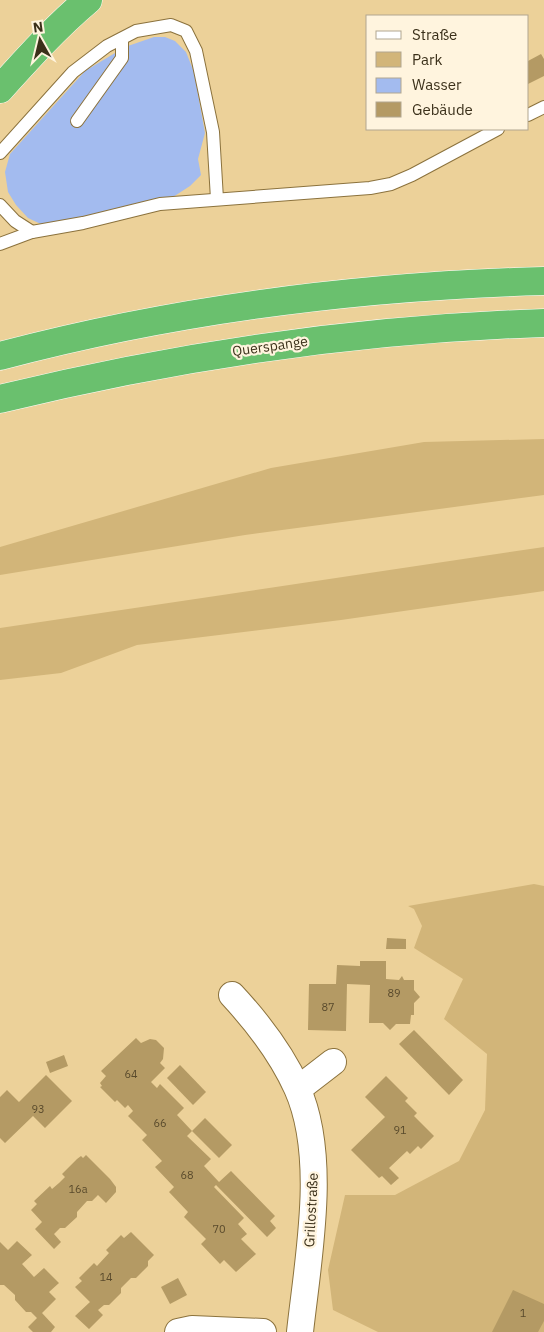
<svg xmlns="http://www.w3.org/2000/svg" width="544" height="1332" viewBox="0 0 544 1332" font-family="'IBM Plex Sans',sans-serif">
  <rect width="100%" height="100%" fill="#ecd199"/>
  <!-- green -->
  <g fill="#d2b579">
    <polygon points="544,439 544,495 245,535 0,575 0,547 271,468 424,442"/>
    <polygon points="544,547 544,591 341,620 137,645 61,673 0,680 0,628"/>
    <polygon points="534,884 544,886 544,1332 378,1332 333,1310 328,1270 345,1195 395,1195 459,1161 485,1110 487,1054 444,1019 463,979 414,948 422,926 414,909 408,906"/>
  </g>
  <!-- water -->
  <polygon fill="#a3bbef" points="154,37 165,37 175,41 186,52 194,72 205,133 198,159 201,175 190,186 173,197 45,226 28,218 16,205 8,192 5,172 10,154 85,71 125,47"/>
  <!-- building -->
  <g fill="#b49a64">
    <polygon points="541,54 544,59 544,76 528,84 528,61"/>
    <polygon points="387,938 406,939 406,949 386,949"/>
    <polygon points="360,961 386,961 386,979 399,980 402,976 404,980 414,980 414,990 420,997 414,1003 414,1015 411,1015 410,1024 396,1024 390,1030 383,1023 369,1023 370,985 347,984 346,1031 308,1030 309,984 336,984 337,965 360,966"/>
    <polygon points="414,1030 463,1080 449,1095 399,1044"/>
    <polygon points="136,1038 141,1043 150,1039 156,1040 164,1048 163,1059 160,1063 165,1068 151,1082 157,1088 160,1084 184,1108 177,1115 192,1131 187,1136 211,1159 204,1166 219,1182 231,1171 275,1216 270,1221 276,1228 267,1237 216,1185 214,1187 244,1218 238,1224 247,1234 241,1239 256,1254 236,1272 224,1260 220,1264 201,1244 206,1239 184,1217 188,1212 169,1192 174,1187 155,1167 162,1161 142,1140 147,1135 128,1116 133,1111 128,1105 125,1108 117,1100 115,1102 100,1087 102,1086 100,1083 106,1076 101,1071"/>
    <polygon points="64,1055 68,1066 50,1073 46,1062"/>
    <polygon points="180,1065 206,1092 193,1105 167,1078"/>
    <polygon points="46,1075 72,1101 45,1128 33,1116 5,1143 0,1138 0,1097 7,1090 19,1102"/>
    <polygon points="386,1076 408,1098 405,1101 417,1113 414,1116 434,1136 421,1149 418,1146 410,1154 407,1151 389,1168 399,1178 391,1185 382,1176 379,1178 351,1150 385,1117 365,1097"/>
    <polygon points="205,1118 232,1145 219,1158 192,1131"/>
    <polygon points="86,1155 110,1179 116,1187 116,1192 106,1203 98,1195 92,1201 87,1201 77,1212 77,1217 65,1228 60,1228 54,1234 61,1242 54,1249 35,1229 42,1222 31,1210 37,1204 34,1201 50,1186 52,1189 59,1183 65,1177 62,1174 77,1159 81,1156 83,1158"/>
    <polygon points="131,1232 154,1255 148,1261 148,1266 136,1278 131,1278 121,1288 121,1293 109,1305 104,1305 98,1310 103,1315 89,1329 75,1316 90,1302 75,1287 82,1281 79,1278 94,1263 97,1266 109,1253 106,1250 121,1235 124,1238"/>
    <polygon points="17,1241 32,1255 22,1264 34,1277 44,1268 59,1283 49,1292 56,1299 42,1313 55,1327 51,1332 33,1332 28,1327 37,1318 31,1312 26,1312 15,1300 15,1295 4,1285 0,1285 0,1242 8,1250"/>
    <polygon points="178,1278 187,1295 170,1304 161,1287"/>
    <polygon points="513,1290 544,1304 544,1321 538,1332 492,1332"/>
  </g>
  <g fill="none" stroke-linecap="round" stroke-linejoin="round">
    <defs>
      <g id="lane">
        <polyline points="528,115 544,107"/>
        <polyline points="77,121 122,58 122,39"/>
        <polyline points="0,153 73,72 107,46 136,31 171,25 186,31 196,51 213,132 217,199"/>
        <polyline points="0,205 15,221 32,232"/>
        <polyline points="0,244 32,232 83,223 160,204 370,188 391,184 412,175 498,129"/>
      </g>
      <g id="street">
        <path d="M232,995C258,1023 281,1053 297,1088C328,1157 308,1258 300,1332"/>
        <polyline points="298,1089 333,1062"/>
        <polyline points="178,1332 192,1329 263,1332"/>
      </g>
      <g id="highway">
        <path d="M0,89C28,58 56,27 88,0"/>
        <path d="M0,356C177,309 361,286 544,281"/>
        <path d="M0,399C179,355 360,329 544,323"/>
      </g>
    </defs>
    <!-- lane casing -->
    <use href="#lane" stroke="#8b723d" stroke-width="14"/>
    <!-- street casing -->
    <use href="#street" stroke="#8b723d" stroke-width="28"/>
    <!-- highway casing -->
    <use href="#highway" stroke="#fff" stroke-width="29"/>
    <!-- lane -->
    <use href="#lane" stroke="#fff" stroke-width="12"/>
    <!-- street -->
    <use href="#street" stroke="#fff" stroke-width="26"/>
    <!-- highway -->
    <use href="#highway" stroke="#6ac06e" stroke-width="28"/>
  </g>
  <g text-anchor="middle" dominant-baseline="central" stroke-width="4.5" stroke-linejoin="round" paint-order="stroke">
    <!-- number labels -->
    <g font-size="11" fill="#594a2c">
      <text x="394" y="993">89</text>
      <text x="328" y="1007">87</text>
      <text x="131" y="1074">64</text>
      <text x="38" y="1109">93</text>
      <text x="160" y="1123">66</text>
      <text x="400" y="1130">91</text>
      <text x="187" y="1175">68</text>
      <text x="78" y="1189">16a</text>
      <text x="219" y="1229">70</text>
      <text x="106" y="1277">14</text>
      <text x="523" y="1313">1</text>
    </g>
    <!-- street labels -->
    <g font-size="14" fill="#3b301a" stroke="#fff4de">
      <text transform="translate(270 346) rotate(-8)">Querspange</text>
      <text transform="translate(311 1210) rotate(-87)">Grillostraße</text>
    </g>
  </g>
  <!-- legend -->
  <rect x="366" y="15" width="162" height="115" fill="#fff4de" stroke="#b1a690"/>
  <rect x="376" y="31" width="25" height="8" fill="#ffffff" stroke="#b1a690"/>
  <text x="412" y="40" font-size="15" fill="#3b301a">Straße</text>
  <rect x="376" y="52" width="25" height="15" fill="#d2b579" stroke="#b1a690"/>
  <text x="412" y="65" font-size="15" fill="#3b301a">Park</text>
  <rect x="376" y="78" width="25" height="15" fill="#a3bbef" stroke="#b1a690"/>
  <text x="412" y="90" font-size="15" fill="#3b301a">Wasser</text>
  <rect x="376" y="102" width="25" height="15" fill="#b49a64" stroke="#b1a690"/>
  <text x="412" y="115" font-size="15" fill="#3b301a">Gebäude</text>
  <!-- north arrow -->
  <g transform="translate(40 40) rotate(352)" stroke="#fff4de" stroke-width="4" paint-order="stroke">
  <path d="M0-4L9 19L0 12L-9 19Z" fill="#3b301a"/>
  <text y="-8" font-size="14" font-weight="bold" text-anchor="middle" fill="#3b301a">N</text>
  </g>
</svg>
